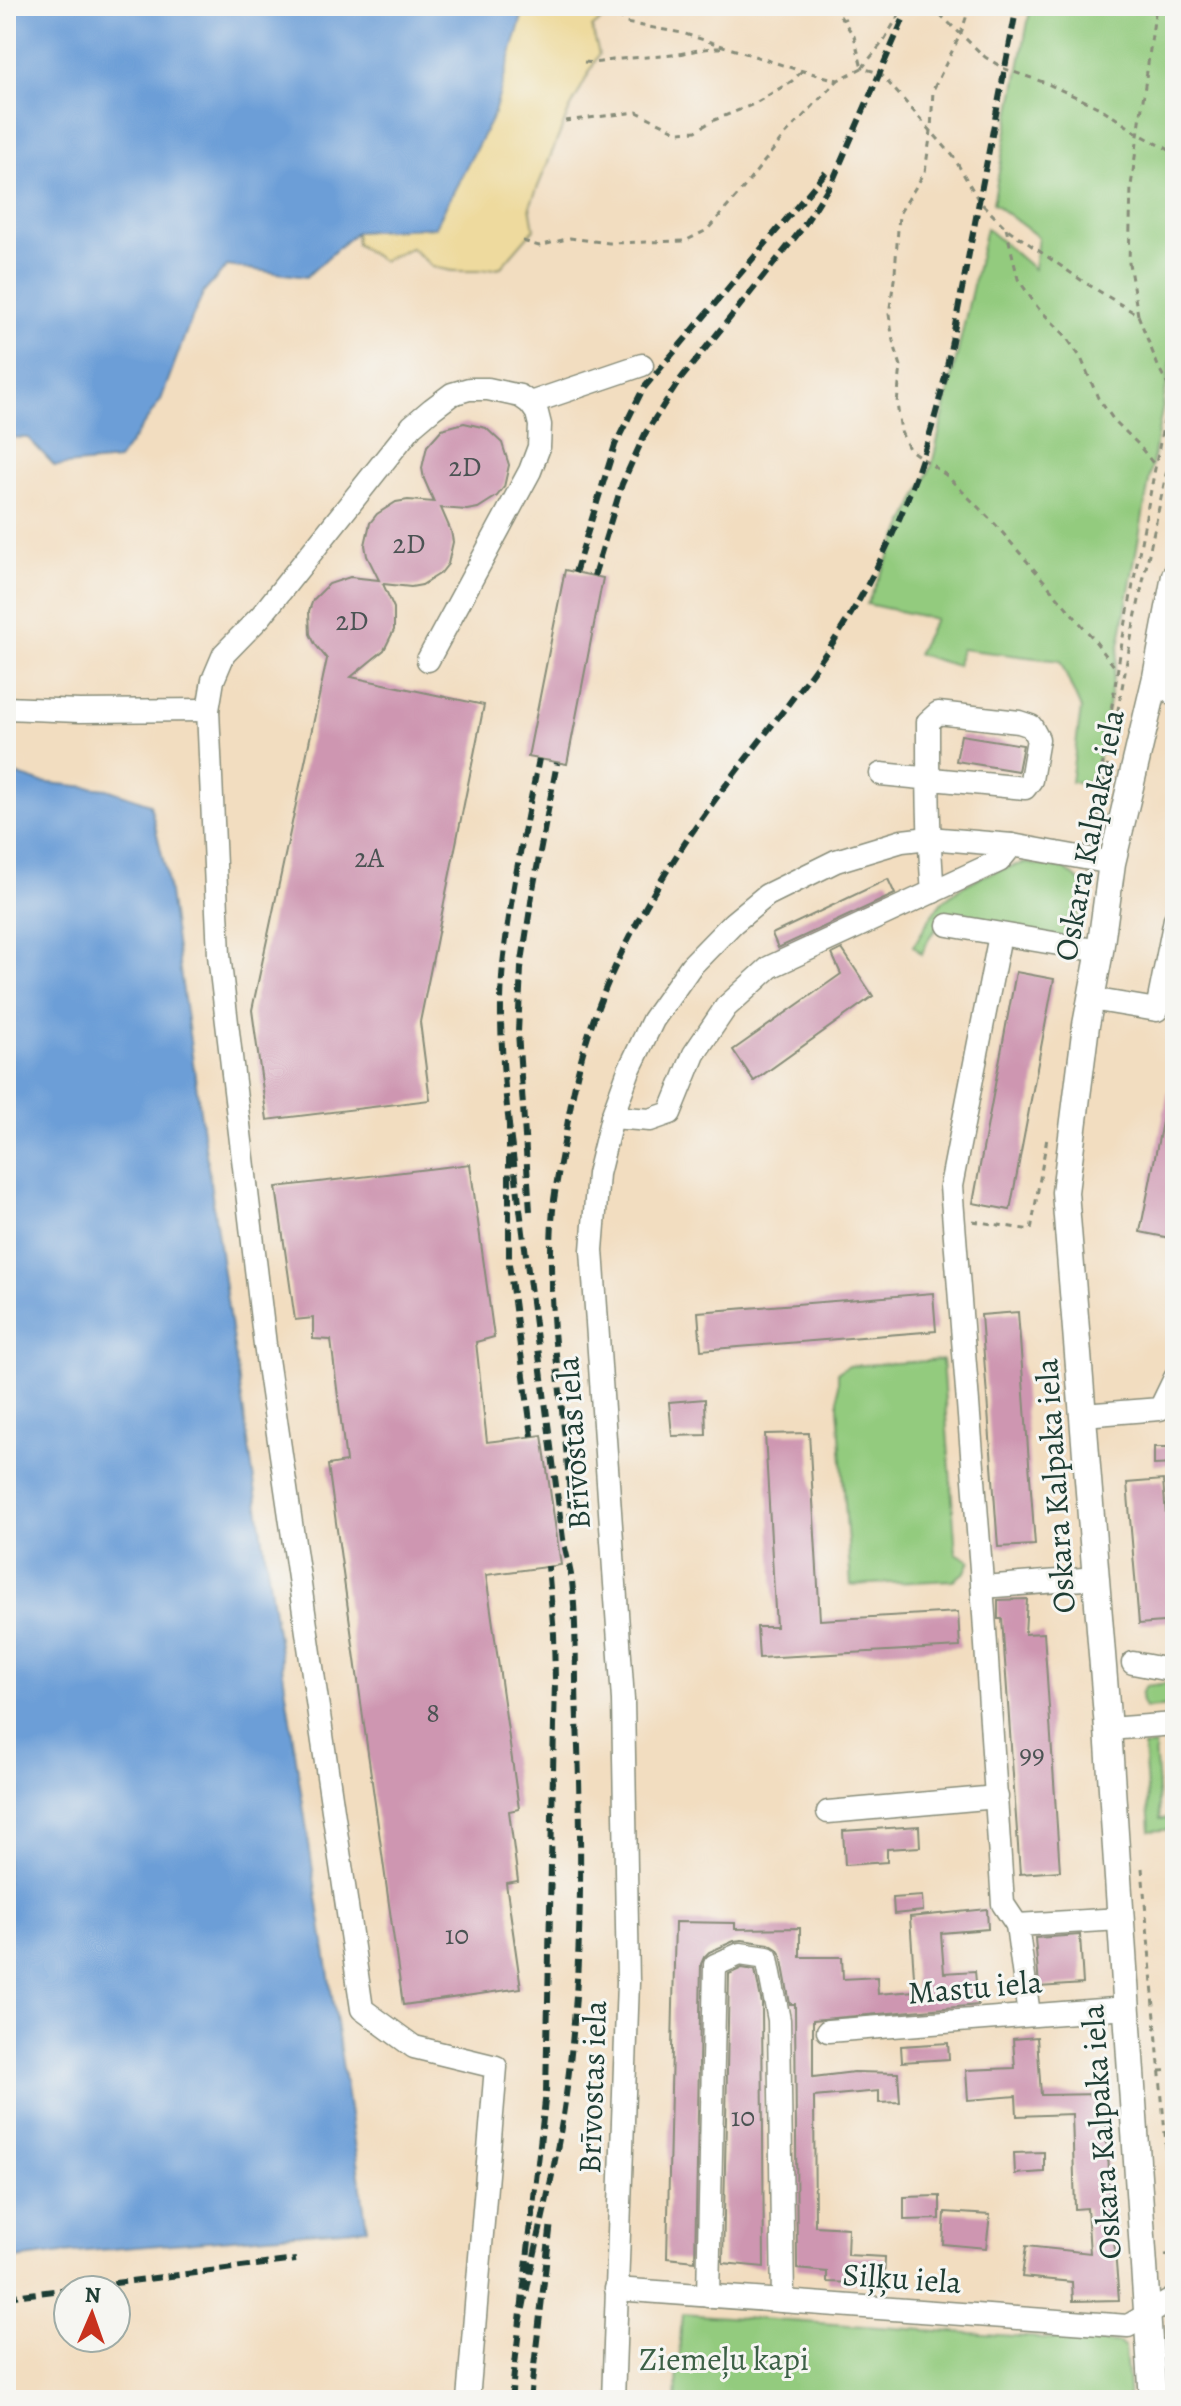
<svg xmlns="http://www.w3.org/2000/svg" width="1181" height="2406" viewBox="0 0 1181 2406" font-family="Alegreya,serif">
  <rect width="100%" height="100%" fill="#f6f6f2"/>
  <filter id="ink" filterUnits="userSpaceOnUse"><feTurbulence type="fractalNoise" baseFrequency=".0125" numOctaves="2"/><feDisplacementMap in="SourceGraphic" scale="16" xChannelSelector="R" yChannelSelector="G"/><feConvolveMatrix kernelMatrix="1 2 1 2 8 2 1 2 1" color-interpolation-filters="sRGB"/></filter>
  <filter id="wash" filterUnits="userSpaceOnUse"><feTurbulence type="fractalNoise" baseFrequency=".006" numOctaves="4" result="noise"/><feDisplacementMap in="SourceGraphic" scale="32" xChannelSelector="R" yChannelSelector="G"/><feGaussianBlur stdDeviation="1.8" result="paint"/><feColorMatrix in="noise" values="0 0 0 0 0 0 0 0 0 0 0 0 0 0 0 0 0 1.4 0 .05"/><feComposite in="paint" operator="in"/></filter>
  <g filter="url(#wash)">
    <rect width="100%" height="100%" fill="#f2ddc0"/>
    <!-- green -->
    <g fill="#93cb7e" stroke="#598459" stroke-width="2">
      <polygon points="1031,6 1175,6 1175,339 1094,783 1071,782 1081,709 1060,661 961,649 957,666 917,654 935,619 867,604 932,465 986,228 1034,269 1038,237 993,203"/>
      <path d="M1025,863L1065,869L1083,884L1075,939L945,918L930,936L922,954L913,946C922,935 927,920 936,909C956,884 994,870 1025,863Z"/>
      <polygon points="942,1360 956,1553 970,1561 965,1572 953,1580 851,1585 838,1407 838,1372 848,1366"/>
      <path d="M1175,1682V1706L1145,1708C1140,1700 1139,1693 1146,1686Z"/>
      <polygon points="1155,1746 1160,1819 1175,1818 1175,1829 1150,1831 1144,1747"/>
      <polygon points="682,2314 1119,2343 1125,2348 1129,2400 676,2400"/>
    </g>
    <!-- sand -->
    <polygon fill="#eeda9e" stroke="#868c69" stroke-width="2" points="525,6 614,6 611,12 592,28 599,54 569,111 530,206 534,229 501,267 478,271 452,271 433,267 411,248 382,261 356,244 356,232 435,227 493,116"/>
    <!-- water -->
    <g fill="#6c9ed7" stroke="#466e86" stroke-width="2">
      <polygon points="6,6 525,6 493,116 435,227 356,232 306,277 227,266 204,292 188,327 161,400 118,460 55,466 28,438 6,437"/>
      <polygon points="6,771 40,782 107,789 150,804 166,872 229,1315 367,2228 63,2253 6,2260"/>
    </g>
    <g id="blocks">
      <!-- building -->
      <g fill="#ce96b1">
        <polygon points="464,423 486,428 502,443 509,465 504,487 497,496 478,508 467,510 441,508 451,531 453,542 448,564 441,573 422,585 411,587 383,584 394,608 394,630 384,650 351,677 484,705 420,1022 430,1100 267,1120 252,1010 327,659 315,644 310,634 309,611 313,600 329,584 350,577 379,580 367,556 365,545 370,523 377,514 396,502 408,500 434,502 424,479 422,468 427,446 442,429"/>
        <polygon points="565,570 603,578 567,764 528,757"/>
        <polygon points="961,735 1023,745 1018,771 956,761"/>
        <polygon points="888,879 895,894 778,948 772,934"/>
        <polygon points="842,949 873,996 754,1081 733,1050 841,974 832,954"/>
        <polygon points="1016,972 1054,979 1010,1210 973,1203"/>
        <polygon points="1168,1092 1175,1093 1175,1239 1140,1232"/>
        <polygon points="470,1164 494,1337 476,1342 487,1442 542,1435 561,1565 486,1575 519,1809 509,1811 518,1881 506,1883 521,1988 403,2005 328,1465 346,1462 331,1340 313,1339 313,1318 295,1320 276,1187"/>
        <polygon points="933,1293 936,1331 701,1350 698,1312"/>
        <polygon points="1018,1312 1035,1545 998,1547 981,1315"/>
        <polygon points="705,1399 706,1435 672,1436 669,1402"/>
        <polygon points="809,1433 820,1620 958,1612 960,1647 759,1658 757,1627 776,1627 765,1434"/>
        <polygon points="1154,1447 1175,1447 1175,1464 1154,1465"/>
        <polygon points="1163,1480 1175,1621 1139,1624 1127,1483"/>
        <polygon points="1027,1599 1025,1634 1044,1633 1060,1871 1020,1874 1002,1619 998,1619 998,1600"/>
        <polygon points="919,1826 920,1847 887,1849 887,1862 845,1865 843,1831"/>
        <polygon points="922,1896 923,1911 894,1914 893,1898"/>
        <polygon points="987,1909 988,1929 941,1933 944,1973 975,1971 978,2005 813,2020 813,2077 854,2072 898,2073 900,2102 879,2103 879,2091 814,2097 815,2226 848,2228 847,2255 885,2257 884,2284 827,2282 827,2272 797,2269 795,2004 790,2004 781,1955 777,1949 769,1944 742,1940 734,1941 709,1952 704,1957 701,1964 695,2261 667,2258 675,1922 735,1923 735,1929 800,1928 800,1957 842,1957 843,1979 877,1977 878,1994 915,1991 910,1917"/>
        <polygon points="1080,1935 1083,1984 1039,1987 1035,1938"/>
        <polygon points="742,1968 755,1970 762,2004 764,2267 723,2263 729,1974"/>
        <polygon points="1037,2037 1041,2095 1105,2094 1110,2227 1113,2227 1119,2300 1073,2301 1072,2282 1022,2277 1026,2246 1090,2253 1087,2208 1075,2209 1072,2114 1017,2116 1016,2096 968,2100 966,2070 1015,2068 1013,2039"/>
        <polygon points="948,2043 949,2059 902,2062 901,2046"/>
        <polygon points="1044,2152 1044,2172 1015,2174 1014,2153"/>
        <polygon points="940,2196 940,2219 904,2220 904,2197"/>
        <polygon points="945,2212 990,2215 986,2248 943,2244"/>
      </g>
    </g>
  </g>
  <g filter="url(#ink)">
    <use href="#blocks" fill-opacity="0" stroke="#888d7a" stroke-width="2"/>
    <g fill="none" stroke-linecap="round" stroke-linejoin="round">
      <defs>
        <g id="minor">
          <polyline points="530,403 642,365"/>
          <polyline points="428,660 530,471 539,447 540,425 537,413 530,403 520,396 488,389 469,389 452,394 432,409 412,426 261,616 224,654 213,680 208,710 219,955 265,1345 362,2009 414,2047 496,2067 468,2400"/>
          <polyline points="1156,677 1175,695"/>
          <polyline points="6,708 79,711 208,710"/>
          <path d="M881,774L1025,788L1031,780L1038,739L1031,726L1019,722L938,713L928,722C928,779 928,835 933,892"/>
          <polyline points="948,925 1100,951"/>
          <polyline points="1000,935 951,1186 981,1569 1003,1904 1017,1925"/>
          <polyline points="1091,999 1157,1010 1175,919"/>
          <polyline points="612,1117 650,1120 670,1113 694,1054 726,1007 770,967 999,861 1012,845"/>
          <polyline points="1083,1415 1160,1409 1175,1378"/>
          <polyline points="983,1587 1096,1578"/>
          <polyline points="1133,1663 1175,1671"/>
          <polyline points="1108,1729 1175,1724"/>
          <polyline points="828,1812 997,1797"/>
          <polyline points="1029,2015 1017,1925 1121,1919"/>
          <polyline points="828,2031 1127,2008"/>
          <polyline points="616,2289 1128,2326 1175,2298"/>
          <polyline points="708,2296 715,1965 740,1954 767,1958 779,2020 783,2301"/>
          <polyline points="613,2400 628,1982 623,1700 592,1250 598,1174 612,1117 629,1070 653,1020 691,966 733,923 767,895 836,861 902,841 929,838 1012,845 1112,863"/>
        </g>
        <polyline id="major" points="1153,2400 1108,1729 1065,1192 1086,1025 1100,951 1112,863 1156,677 1175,576"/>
      </defs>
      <!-- minor casing -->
      <use href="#minor" stroke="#888d7a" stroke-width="25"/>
      <!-- major casing -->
      <use href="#major" stroke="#888d7a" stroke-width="29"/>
      <!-- path -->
      <g stroke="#888d7a" stroke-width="3" stroke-dasharray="6 6" stroke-linecap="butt">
        <polyline points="610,6 626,23 682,33 795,69 838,80 862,68 880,73 953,156 979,201 1006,228 1084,282 1138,315 1158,366 1175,399"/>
        <polyline points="833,6 854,36 862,68"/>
        <polyline points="841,6 845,20"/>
        <polyline points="931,6 985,57 1005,69 1046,83 1102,109 1139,134 1175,153"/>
        <polyline points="970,6 961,33 933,90 931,131 925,172 899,214 895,273 889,314 893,341 901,366 897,403 901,432 909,449 946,475 995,524 1092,637 1117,670"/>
        <path d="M584,62C598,64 607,60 621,59C638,57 655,57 672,55C689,53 704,47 722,48"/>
        <polyline points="862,68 883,42 904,6"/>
        <polyline points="565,121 637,112 679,132 696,131 712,121 754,104 792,81 802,71"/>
        <polyline points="1006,228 1018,279 1038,308 1064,334 1081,358 1098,398 1113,419 1137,443 1156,467"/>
        <polyline points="523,241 539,246 570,238 609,243 685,241 707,230 738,195 784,136 838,80"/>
        <polyline points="1138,315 1129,263 1131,186 1156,6"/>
        <polyline points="1098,818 1133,628 1175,433"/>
        <polyline points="1091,839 1121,648 1175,363"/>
        <polyline points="973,1221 1031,1230 1047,1138"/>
        <polyline points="1142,1868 1175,2249"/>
        <polyline points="1159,2071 1175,2070"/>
        <polyline points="1165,2255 1175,2254"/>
      </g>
      <!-- minor -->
      <use href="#minor" stroke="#fff" stroke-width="22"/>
      <!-- major -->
      <use href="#major" stroke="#fff" stroke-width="26"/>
      <!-- rail -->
      <g stroke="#1f3d34" stroke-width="6" stroke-dasharray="12 6" stroke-linecap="butt">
        <polyline points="575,573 615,445 643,389 826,172"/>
        <polyline points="594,576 622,484 645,434 679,381 801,230 833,180 909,6"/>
        <path d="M509,1125C503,1072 498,1019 503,965C510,896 525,827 539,759"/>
        <polyline points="530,1211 518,1032 521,968 533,889 557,763"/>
        <path d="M532,1436L509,1264V1125L563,1539C566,1553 570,1567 572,1581C577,1627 575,1674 577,1720C582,1848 583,1976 565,2102C554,2179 533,2253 519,2329L546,2092L555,1680L554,1634L548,1566"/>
        <path d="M571,1525C570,1460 559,1396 554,1331C551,1288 549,1243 554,1200C557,1179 561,1158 565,1138C572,1094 581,1051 597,1010C623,941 660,878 702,818C744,758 793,702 834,641C887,560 923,472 945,377L1017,6"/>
        <polyline points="6,2297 296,2260"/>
        <polyline points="511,2400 519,2329"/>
        <polyline points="530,2400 551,2222"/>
      </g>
    </g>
  </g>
  <g text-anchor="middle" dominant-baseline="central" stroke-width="6" stroke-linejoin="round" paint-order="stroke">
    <!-- number labels -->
    <g font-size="28" fill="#4b5353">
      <text x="465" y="467">2D</text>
      <text x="409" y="544">2D</text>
      <text x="352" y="621">2D</text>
      <text x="369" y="858">2A</text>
      <text x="433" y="1713">8</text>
      <text x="1032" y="1754">99</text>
      <text x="457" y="1935">10</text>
      <text x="743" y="2117">10</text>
    </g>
    <!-- street labels -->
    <g font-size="32" fill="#1f3d34" stroke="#f6f6f2">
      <text transform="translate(1089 835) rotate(-79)">Oskara Kalpaka iela</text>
      <text transform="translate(573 1443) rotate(-94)">Brīvostas iela</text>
      <text transform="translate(1055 1486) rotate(-94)">Oskara Kalpaka iela</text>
      <text transform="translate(975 1987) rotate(-5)">Mastu iela</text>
      <text transform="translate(592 2087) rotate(-88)">Brīvostas iela</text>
      <text transform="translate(1101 2132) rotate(-94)">Oskara Kalpaka iela</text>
      <text transform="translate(902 2278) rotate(4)">Siļķu iela</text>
    </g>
    <!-- park labels -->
    <g font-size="32" fill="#3c6046" stroke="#f6f6f2">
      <text x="724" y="2359">Ziemeļu kapi</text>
    </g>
  </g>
  <!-- margin -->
  <rect width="1181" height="2406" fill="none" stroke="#f6f6f2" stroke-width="32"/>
  <!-- north arrow -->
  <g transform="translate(92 2314) rotate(2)"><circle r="38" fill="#f6f6f2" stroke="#a0aca6" stroke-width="2"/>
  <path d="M0-6L14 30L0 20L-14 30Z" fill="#c8321e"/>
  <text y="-12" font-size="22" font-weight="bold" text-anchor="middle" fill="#1f3d34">N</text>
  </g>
</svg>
